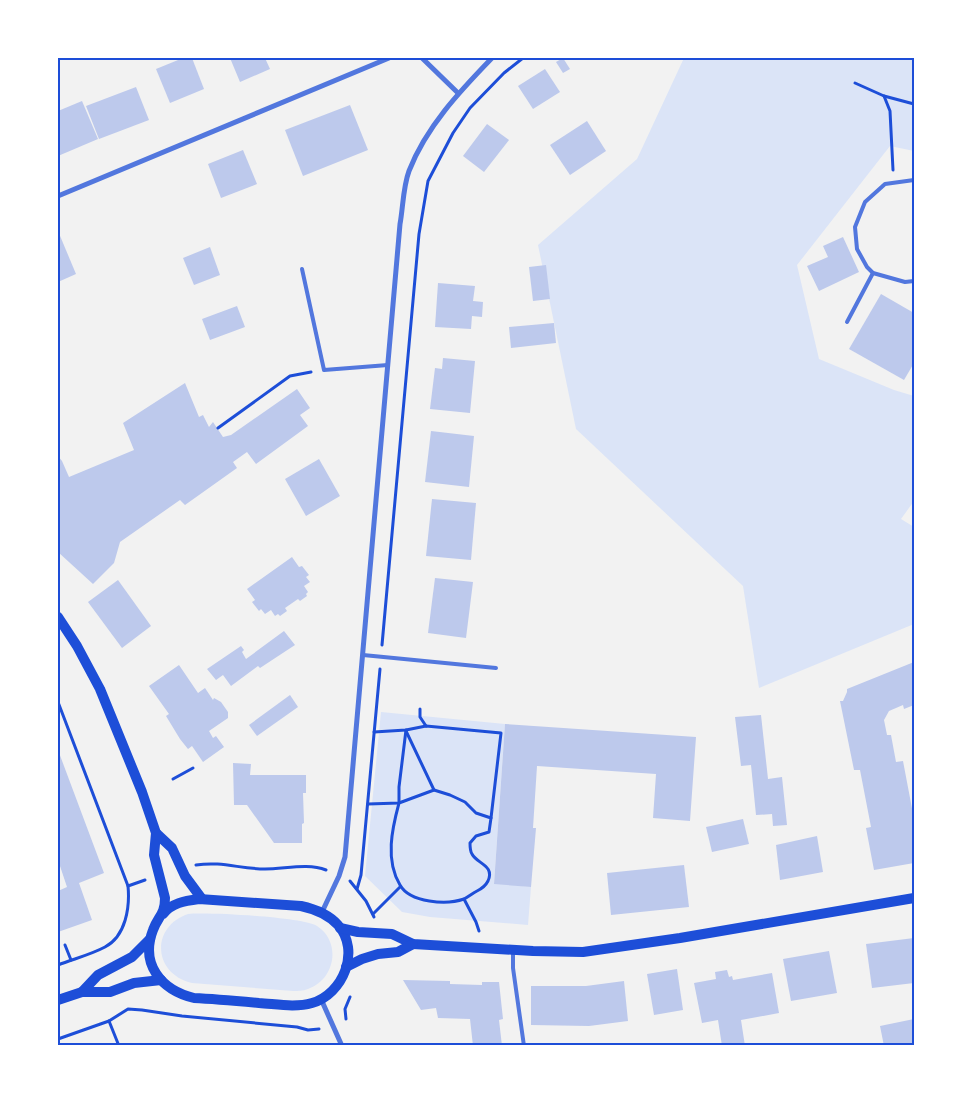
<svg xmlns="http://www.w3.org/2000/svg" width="972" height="1103" viewBox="0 0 972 1103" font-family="'Alegreya Sans',sans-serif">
  <rect width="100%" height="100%" fill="#f2f2f2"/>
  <!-- green -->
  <g fill="#dbe4f7">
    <polygon points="684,58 914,58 914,151 890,146 797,265 819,359 894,390 914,396 914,501 901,519 914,527 914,624 759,688 743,586 576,429 538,245 637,159"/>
    <polygon points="381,712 505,724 494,883 531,887 528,925 430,917 402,912 365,876"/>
    <path d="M188,914C208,912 303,917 317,926C342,942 335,980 308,989C303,991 297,991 293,991L192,983C153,974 150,927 188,914Z"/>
  </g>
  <!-- building -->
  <g fill="#bdc9ec">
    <polygon points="183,58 192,58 204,89 170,103 156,69"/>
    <polygon points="230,58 265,58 270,69 240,82"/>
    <polygon points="563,58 570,69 563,73 556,62"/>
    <polygon points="545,69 560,92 533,109 518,86"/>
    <polygon points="136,87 149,120 99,139 86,106"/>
    <polygon points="82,101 98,139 58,156 58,111"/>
    <polygon points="350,105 368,150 303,176 285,130"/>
    <polygon points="587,121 606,151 570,175 550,145"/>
    <polygon points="487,124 509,140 484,172 463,156"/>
    <polygon points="243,150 257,184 221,198 208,164"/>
    <polygon points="58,231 76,274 58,282"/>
    <polygon points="843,237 859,272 819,291 807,266 828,257 823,246"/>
    <polygon points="210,247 220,275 194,285 183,258"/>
    <polygon points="546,265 550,299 533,301 529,267"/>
    <polygon points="438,283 475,286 473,301 483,302 482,317 472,316 471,329 435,327"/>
    <polygon points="881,294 914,313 914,363 904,380 849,349"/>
    <polygon points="237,306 245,327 210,340 202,319"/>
    <polygon points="554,323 556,343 511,348 509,327"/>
    <polygon points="443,358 475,361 470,413 430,409 435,368 442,369"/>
    <polygon points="185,383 199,417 203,415 209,427 213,422 223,437 231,435 297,389 310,408 300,415 308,426 256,464 247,452 233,462 237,468 185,505 180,500 120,542 114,563 93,584 58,552 58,456 62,461 69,477 134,450 123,423"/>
    <polygon points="431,431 474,436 469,487 425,482"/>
    <polygon points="319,459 340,496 306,516 285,479"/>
    <polygon points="432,499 476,503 471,560 426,556"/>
    <polygon points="292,557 299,567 302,566 309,575 306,577 310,582 304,586 308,592 306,594 307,596 300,601 298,599 285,608 287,611 280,616 278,614 275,616 271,610 265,614 261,609 259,611 252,602 255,600 247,589"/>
    <polygon points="435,578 473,582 466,638 428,633"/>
    <polygon points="118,580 151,626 122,648 88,602"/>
    <polygon points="284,631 295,645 260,668 258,666 231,686 223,675 216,680 207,669 241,646 244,650 242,652 246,659"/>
    <polygon points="914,662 914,705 904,709 903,705 889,711 884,720 887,735 891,735 896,762 903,761 914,819 914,863 874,870 866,828 871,827 860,770 854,770 840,701 843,701 847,692 847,689"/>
    <polygon points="179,665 198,693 205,688 213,700 214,698 221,702 228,712 228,718 209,731 213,738 216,736 224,747 203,762 192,746 188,749 180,739 166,716 169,714 149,686"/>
    <polygon points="290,695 298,707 257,736 249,725"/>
    <polygon points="761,715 768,779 782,777 787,825 773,826 772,814 756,815 751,765 741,766 735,717"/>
    <polygon points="505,724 696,737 690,821 653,818 656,774 537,766 533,828 536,828 531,887 494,884"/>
    <polygon points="58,750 104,873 79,883 92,920 58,932 58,891 67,887 58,860"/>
    <polygon points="233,763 251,764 250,775 306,775 306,793 303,793 304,823 302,824 302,843 274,843 247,805 234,805"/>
    <polygon points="743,819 749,844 712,852 706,827"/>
    <polygon points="817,836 823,872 780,880 776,845"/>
    <polygon points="684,865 689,907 611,915 607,873"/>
    <polygon points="914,938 914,983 872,988 866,944"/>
    <polygon points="829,951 837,993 791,1001 783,959"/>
    <polygon points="677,969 683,1010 654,1015 647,974"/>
    <polygon points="727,970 729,977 732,976 733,980 772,973 779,1013 741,1020 745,1046 722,1046 718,1020 702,1023 694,983 716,979 715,972"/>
    <polygon points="403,980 450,981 450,984 482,985 482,982 499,982 503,1019 499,1020 502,1046 473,1046 470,1019 438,1018 436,1008 421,1010"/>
    <polygon points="624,981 628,1021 589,1026 531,1025 531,986 586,986"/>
    <polygon points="914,1019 914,1046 884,1046 880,1026"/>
  </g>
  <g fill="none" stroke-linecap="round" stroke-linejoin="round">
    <!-- path -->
    <g stroke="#1d4ed8" stroke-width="3">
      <polyline points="855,83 884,96 914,104"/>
      <polyline points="884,96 890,111 893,170"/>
      <polyline points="218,428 290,376 311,372"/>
      <polyline points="382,645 419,234 428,181 453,133 470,108 504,73 523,58"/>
      <path d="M58,702L128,886C130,907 126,936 105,947C90,955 73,959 58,965"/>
      <polyline points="420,709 420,717 426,726"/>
      <polyline points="406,731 434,790"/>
      <polyline points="374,732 406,730 426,726 501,733 491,818"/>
      <polyline points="173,779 193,768"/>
      <path d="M434,790L450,795L465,802L476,813L491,818L489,832L476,836L470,843C470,847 470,851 472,854C477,864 495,865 488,881C486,885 481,889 477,891C473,893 468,897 464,899C447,905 410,903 400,885C385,860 392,829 399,803Z"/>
      <polyline points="368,804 399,803 399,787 406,730"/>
      <path d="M196,865C222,861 240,869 265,869C285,869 308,863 326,870"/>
      <polyline points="350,881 366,901 374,917"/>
      <polyline points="128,886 145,880"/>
      <polyline points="357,889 361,875 380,669"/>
      <polyline points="464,899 476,922 479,931"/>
      <polyline points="373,914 400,887"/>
      <polyline points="65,945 71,960"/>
      <polyline points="346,1019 345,1009 350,997"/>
      <polyline points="109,1021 119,1046"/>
      <polyline points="58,1039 109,1021 128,1009 142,1010 182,1016 297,1027 308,1030 319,1029"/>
    </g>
    <!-- service -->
    <g stroke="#5277de" stroke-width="4">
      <polyline points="914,180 885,184 865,202 855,227 857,249 867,267 873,273 905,282 914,281"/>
      <polyline points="302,269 324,370 388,365"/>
      <polyline points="847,322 873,273"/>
      <polyline points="363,655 496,668"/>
      <polyline points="513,952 513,968 524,1046"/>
    </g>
    <!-- minor -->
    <g stroke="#5277de" stroke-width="5">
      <polyline points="422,58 458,93"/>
      <polyline points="58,196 389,58"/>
      <path d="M322,912L339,876L345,857L400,224C403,208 403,187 409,171C426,127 460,91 492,58"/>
      <polyline points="321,999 342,1046"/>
    </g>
    <!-- secondary -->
    <g stroke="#1d4ed8" stroke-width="10">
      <path d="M58,617L77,646L100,689L142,792L156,833L154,855L165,898C165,915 158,916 153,930C140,964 161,990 194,998C215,999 237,1001 259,1003C276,1004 295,1008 312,1003C343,994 361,951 338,925C328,914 315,909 301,906L199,899C184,901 172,903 163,914"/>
      <polyline points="156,833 172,848 185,876 202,899"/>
      <polyline points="340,928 358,932 392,934 413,944 533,951 583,952 680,938 914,898"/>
      <polyline points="346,967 362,959 378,954 398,952 413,944"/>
      <polyline points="82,992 98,975 132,957 150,939"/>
      <polyline points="58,1000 82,992 110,992 134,983 161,980"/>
    </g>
  </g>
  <!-- border -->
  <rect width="972" height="1103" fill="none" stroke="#ffffff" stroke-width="118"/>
  <rect x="59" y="59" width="854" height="985" fill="none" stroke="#1d4ed8" stroke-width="2"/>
</svg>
